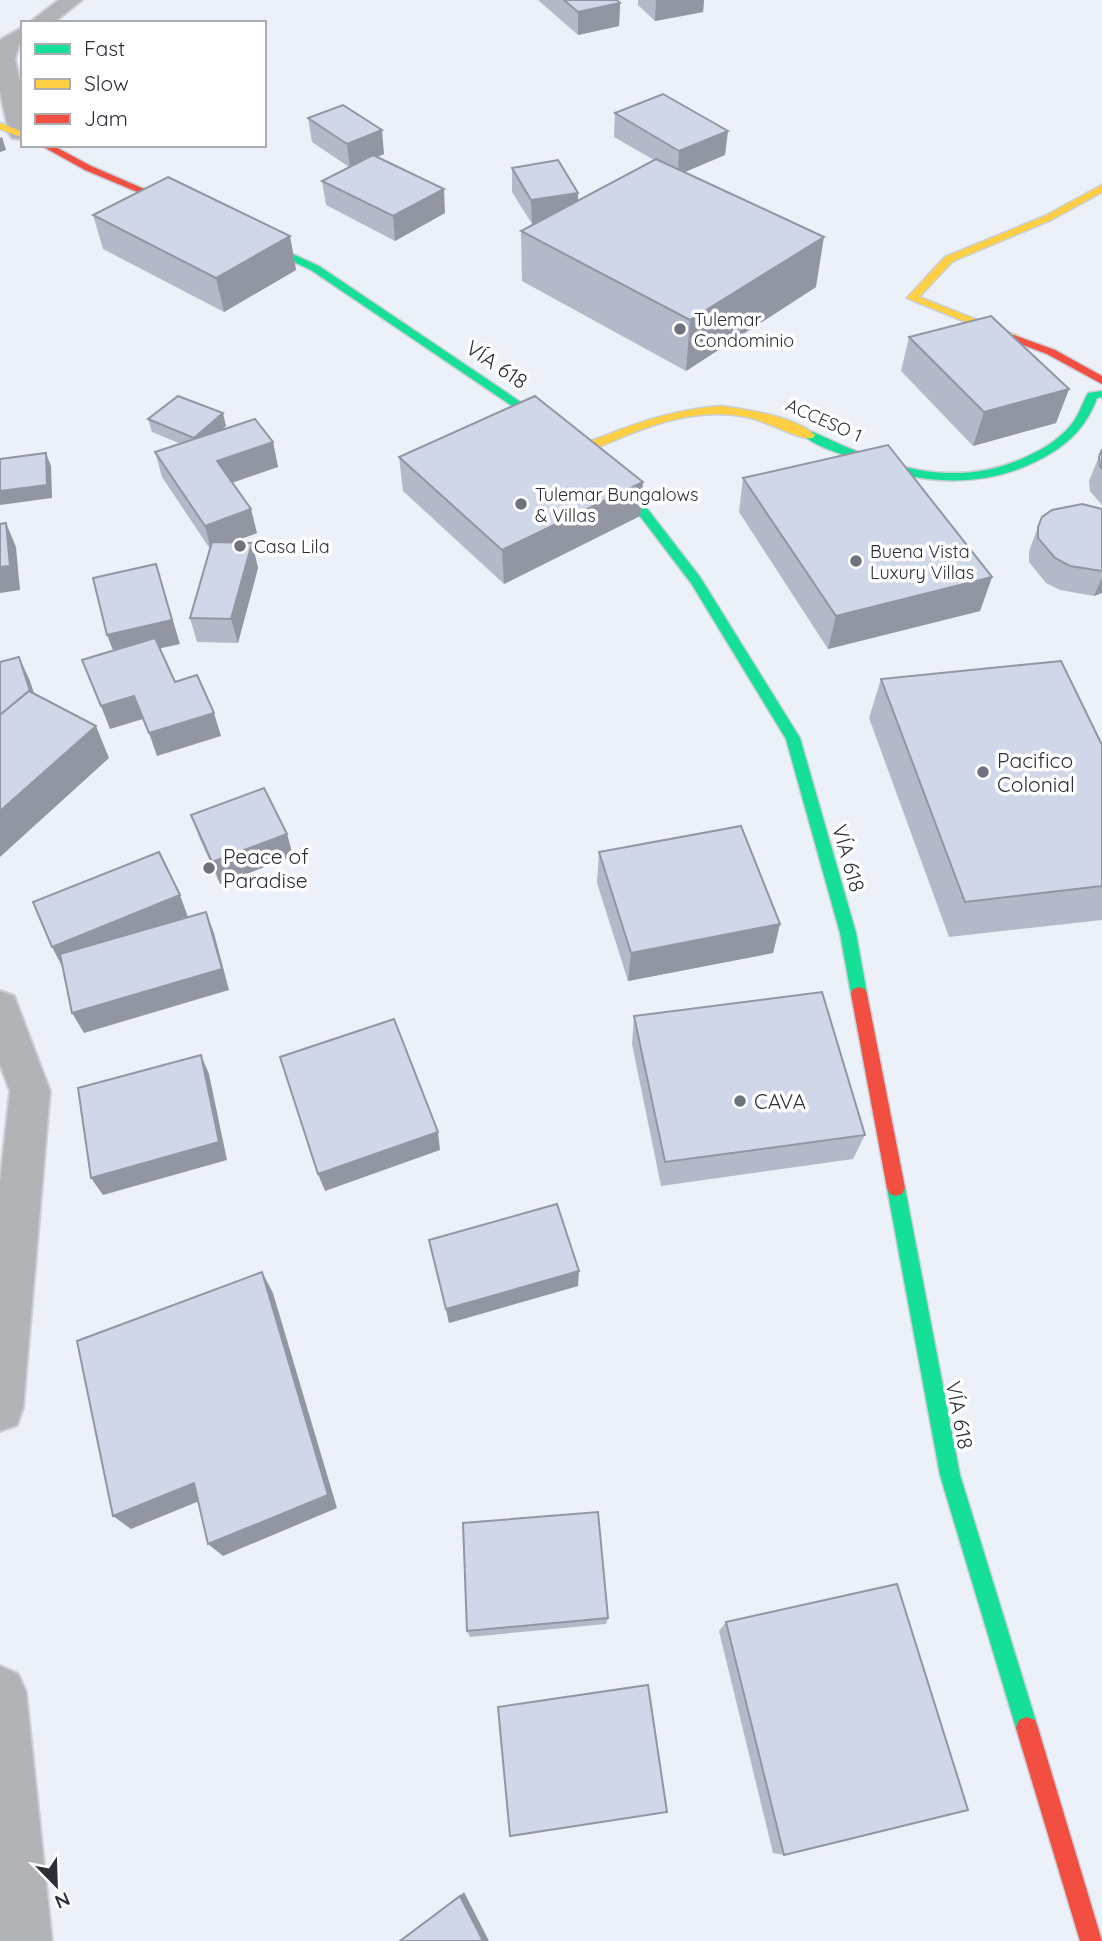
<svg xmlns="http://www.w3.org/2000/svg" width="1102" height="1941" viewBox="0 0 1102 1941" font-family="Quicksand,sans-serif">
  <rect width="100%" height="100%" fill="#ecf0f9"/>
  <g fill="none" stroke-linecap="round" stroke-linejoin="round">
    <defs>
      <g id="street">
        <polygon points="59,0 82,0 53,23 29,23"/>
        <polygon points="23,27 23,42 19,45 15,59 23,95 23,139 12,138 9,133 0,91 0,40"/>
        <polygon points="0,991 14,996 50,1091 23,1408 17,1425 0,1431 0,1183 10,1091 0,1064"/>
        <polygon points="0,1666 18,1674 26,1692 52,1941 0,1941"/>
      </g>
      <g id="fast">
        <polygon points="246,233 319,266 568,434 566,437 558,437 311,270 242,238 241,236"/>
        <path d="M1102,391V397L1097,398C1086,429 1064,448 1035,462C975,491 912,483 852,458C836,452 815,446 803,435L805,432H813C884,465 952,492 1028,456C1045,448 1063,437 1074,421C1080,412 1083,402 1088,393Z"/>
        <polygon points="607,465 619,472 700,577 800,738 856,933 867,994 865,999 859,1001 853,999 851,994 840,933 786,739 691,583 611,478 601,469"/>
        <polygon points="896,1180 902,1182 905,1188 960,1475 1038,1728 1035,1736 1027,1739 1019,1736 1016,1728 940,1475 887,1188 890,1182"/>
      </g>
      <g id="slow">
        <polygon points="0,123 23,132 23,138 0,129"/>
        <polygon points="1102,185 1102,192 1051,220 953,261 919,297 1018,336 1018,340 1010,340 907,298 945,257 1045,216"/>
        <path d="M721,406C748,410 794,416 815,435L813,438C798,440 765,420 747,417C691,405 638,430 587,452H579L577,449C585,442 597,439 607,435C644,420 680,409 721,406Z"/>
      </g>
      <g id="jam">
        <polygon points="40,145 52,145 91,166 193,210 185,212 85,170"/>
        <polygon points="1014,335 1055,350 1102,376 1102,384 1047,354 1010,340 1009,338"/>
        <polygon points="859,987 865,989 867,994 905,1188 902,1194 896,1196 890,1194 887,1188 851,994 853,989"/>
        <polygon points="1027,1717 1035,1720 1038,1728 1102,1941 1080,1941 1016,1728 1019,1720"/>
      </g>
    </defs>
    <!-- street casing -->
    <use href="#street" stroke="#caced5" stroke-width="4"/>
    <!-- fast casing -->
    <use href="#fast" stroke="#caced5" stroke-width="3"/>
    <!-- slow casing -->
    <use href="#slow" stroke="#caced5" stroke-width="3"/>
    <!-- jam casing -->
    <use href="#jam" stroke="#caced5" stroke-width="3"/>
    <!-- street -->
    <use href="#street" fill="#b1b3b7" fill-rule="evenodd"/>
    <!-- fast -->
    <use href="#fast" fill="#16e098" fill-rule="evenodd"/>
    <!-- slow -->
    <use href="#slow" fill="#ffcf43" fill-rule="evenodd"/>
    <!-- jam -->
    <use href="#jam" fill="#f24e42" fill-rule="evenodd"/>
  </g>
  <!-- wall -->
  <g fill="#b3b9c8">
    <polygon points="538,0 617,0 620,3 619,26 578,35"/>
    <polygon points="638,0 704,0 703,12 655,21 638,5"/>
    <polygon points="615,113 725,155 684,172 816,287 686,371 522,281 521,231 534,224 532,224 512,192 512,168 578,200 654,160 614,137"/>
    <polygon points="308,118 384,154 377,157 445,213 395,241 326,205 322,181 349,167 312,142"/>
    <polygon points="93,215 290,236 296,270 224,312 103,249"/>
    <polygon points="909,337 1069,389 1056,423 973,446 901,371"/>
    <polygon points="148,419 226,426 221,430 273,442 278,467 232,482 257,533 231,543 252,543 258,568 238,643 197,642 190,618 210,549 162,477 155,452 181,444 152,432"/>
    <polygon points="1102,449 1102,505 1090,491 1089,481"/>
    <polygon points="399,457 643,482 640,516 504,584 403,491"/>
    <polygon points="743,478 992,577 980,611 828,649 739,512"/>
    <polygon points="1102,509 1102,593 1094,596 1060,590 1046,583 1029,562 1029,551 1038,527"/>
    <polygon points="881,679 1102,745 1102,920 949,937 869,718"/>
    <polygon points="191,815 287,834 293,856 220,884 199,837"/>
    <polygon points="599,852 780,924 773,953 628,981 597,883"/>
    <polygon points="634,1016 865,1135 853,1159 661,1186 632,1044"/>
    <polygon points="429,1240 578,1286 449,1323"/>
    <polygon points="608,1618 606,1624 470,1637 467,1631"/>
    <polygon points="726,1622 784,1855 773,1853 719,1631"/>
  </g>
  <!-- shaded-wall -->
  <g fill="#9296a3">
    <polygon points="656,0 704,0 703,12 655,21"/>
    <polygon points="620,3 619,26 578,35 578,12"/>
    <polygon points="382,130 384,154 350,168 347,144"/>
    <polygon points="728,131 725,155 678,175 679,151"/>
    <polygon points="2,137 6,150 0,152 0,138"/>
    <polygon points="444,189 445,213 395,241 393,216"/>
    <polygon points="578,193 578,217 532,224 531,200"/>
    <polygon points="290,236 296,270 224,312 216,278"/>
    <polygon points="824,237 816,287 686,371 690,320"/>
    <polygon points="1069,389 1056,423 973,446 984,412"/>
    <polygon points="223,413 226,426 198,450 194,438"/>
    <polygon points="273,442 278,467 223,486 217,461"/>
    <polygon points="46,453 51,466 52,498 0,505 0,491"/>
    <polygon points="643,482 640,516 504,584 502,550"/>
    <polygon points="251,509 257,533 211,550 205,526"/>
    <polygon points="6,523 16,547 20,590 0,593 0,567"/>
    <polygon points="252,543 258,568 238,643 231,619"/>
    <polygon points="156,564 180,644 116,658 107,635"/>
    <polygon points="992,577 980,611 828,649 836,616"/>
    <polygon points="1102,577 1102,593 1094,596"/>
    <polygon points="19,657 30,681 44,723 0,761"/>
    <polygon points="134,696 143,719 110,729 101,706"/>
    <polygon points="214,713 221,736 157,756 149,733"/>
    <polygon points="96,726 109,758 0,857 0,811"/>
    <polygon points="287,834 293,856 220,884 212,862"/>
    <polygon points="180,895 188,917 63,968 52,947"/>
    <polygon points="206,912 214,933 229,990 84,1033 72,1013"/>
    <polygon points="780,924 773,953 628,981 631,953"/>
    <polygon points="201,1055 209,1074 227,1160 103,1195 91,1178"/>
    <polygon points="438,1132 440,1150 325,1191 318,1174"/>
    <polygon points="579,1271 578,1286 449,1323 446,1309"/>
    <polygon points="262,1272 273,1293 337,1508 223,1556 208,1544"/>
    <polygon points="194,1483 209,1497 131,1529 113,1516"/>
    <polygon points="464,1892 489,1941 483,1941 460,1896"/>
  </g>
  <!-- building -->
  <g fill="#d0d7e9" stroke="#9296a3" stroke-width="2">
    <polygon points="564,0 617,0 620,3 578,12"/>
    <polygon points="663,94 728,131 679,151 615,113"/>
    <polygon points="343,105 382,130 347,144 308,118"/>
    <polygon points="373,155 444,189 393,216 322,181"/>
    <polygon points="656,159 824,237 690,320 521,231"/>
    <polygon points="558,160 578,193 531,200 512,168"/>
    <polygon points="168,177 290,236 216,278 93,215"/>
    <polygon points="991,316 1069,389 984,412 909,337"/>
    <polygon points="178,396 223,413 194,438 148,419"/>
    <polygon points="535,396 643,482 502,550 399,457"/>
    <polygon points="255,419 273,442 217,461 251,509 205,526 155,452"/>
    <polygon points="888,445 992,577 836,616 743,478"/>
    <polygon points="1102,449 1102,469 1100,466 1099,457"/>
    <polygon points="46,453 47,485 0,491 0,459"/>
    <polygon points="1082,504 1102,509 1102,571 1070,566 1055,558 1038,538 1038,527 1042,517 1052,510"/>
    <polygon points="6,523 10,566 0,567 0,524"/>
    <polygon points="212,542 252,543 231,619 190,618"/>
    <polygon points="156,564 172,620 107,635 93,578"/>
    <polygon points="155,638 175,682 197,675 214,713 149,733 134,696 101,706 82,660"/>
    <polygon points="19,657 30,691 29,691 0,715 0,662"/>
    <polygon points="1061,661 1102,745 1102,886 965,902 881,679"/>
    <polygon points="29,691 96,726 0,811 0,715"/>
    <polygon points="264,788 287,834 212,862 191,815"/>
    <polygon points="741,826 780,924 631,953 599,852"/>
    <polygon points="159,852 180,895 52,947 33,902"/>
    <polygon points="206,912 222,969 72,1013 60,954"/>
    <polygon points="822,992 865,1135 665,1162 634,1016"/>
    <polygon points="394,1019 438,1132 318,1174 280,1057"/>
    <polygon points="201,1055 219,1142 91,1178 78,1088"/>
    <polygon points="557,1204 579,1271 446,1309 429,1240"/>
    <polygon points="262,1272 328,1495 208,1544 194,1483 113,1516 77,1341"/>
    <polygon points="598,1512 608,1618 467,1631 463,1523"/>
    <polygon points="897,1584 968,1810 784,1855 726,1622"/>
    <polygon points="648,1685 667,1812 510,1836 498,1707"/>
    <polygon points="460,1896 483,1941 400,1941"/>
  </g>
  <!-- markers -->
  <g fill="#6f737b" stroke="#fff" stroke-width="2.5">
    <circle cx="680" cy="329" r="7"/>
    <circle cx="521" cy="504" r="7"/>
    <circle cx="240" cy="546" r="7"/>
    <circle cx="856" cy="561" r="7"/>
    <circle cx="983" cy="772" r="7"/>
    <circle cx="209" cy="868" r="7"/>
    <circle cx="740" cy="1101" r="7"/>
  </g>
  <g text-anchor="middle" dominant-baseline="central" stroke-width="7" stroke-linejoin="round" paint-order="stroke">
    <!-- far-poi labels -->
    <g font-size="18" fill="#2c2f37" stroke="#fff" text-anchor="start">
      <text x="694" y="319">Tulemar<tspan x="694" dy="21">Condominio</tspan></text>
      <text x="535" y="494">Tulemar Bungalows<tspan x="535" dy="21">&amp; Villas</tspan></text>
      <text x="254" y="546">Casa Lila</text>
      <text x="870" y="551">Buena Vista<tspan x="870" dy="21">Luxury Villas</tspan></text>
    </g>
    <!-- far-street labels -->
    <g font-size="18" fill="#2c2f37" stroke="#fff">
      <text transform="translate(824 420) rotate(24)">ACCESO 1</text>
    </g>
    <!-- street labels -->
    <g font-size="21" fill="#2c2f37" stroke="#fff">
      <text transform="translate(497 364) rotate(34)">VÍA 618</text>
      <text transform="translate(849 858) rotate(74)">VÍA 618</text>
      <text transform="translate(960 1415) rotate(79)">VÍA 618</text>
    </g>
    <!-- poi labels -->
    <g font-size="21" fill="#2c2f37" stroke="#fff" text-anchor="start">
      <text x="997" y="760">Pacifico<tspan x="997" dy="24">Colonial</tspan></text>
      <text x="223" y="856">Peace of<tspan x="223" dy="24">Paradise</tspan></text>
      <text x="754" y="1101">CAVA</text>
    </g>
  </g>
  <!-- legend -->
  <rect x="21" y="21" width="245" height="126" fill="#ffffff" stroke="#abacaf" stroke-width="2"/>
  <rect x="35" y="44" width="35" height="10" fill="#16e098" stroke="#abacaf" stroke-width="2"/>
  <text x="84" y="56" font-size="21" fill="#2c2f37">Fast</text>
  <rect x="35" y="79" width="35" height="10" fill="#ffcf43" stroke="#abacaf" stroke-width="2"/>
  <text x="84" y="91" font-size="21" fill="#2c2f37">Slow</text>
  <rect x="35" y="114" width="35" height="10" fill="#f24e42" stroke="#abacaf" stroke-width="2"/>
  <text x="84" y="126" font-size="21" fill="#2c2f37">Jam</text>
  <!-- north arrow -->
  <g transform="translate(56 1885) rotate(157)" stroke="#ffffff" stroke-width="5" paint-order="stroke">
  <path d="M0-5L12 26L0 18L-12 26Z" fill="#2c2f37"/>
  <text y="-10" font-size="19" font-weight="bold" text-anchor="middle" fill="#2c2f37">N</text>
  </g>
</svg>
